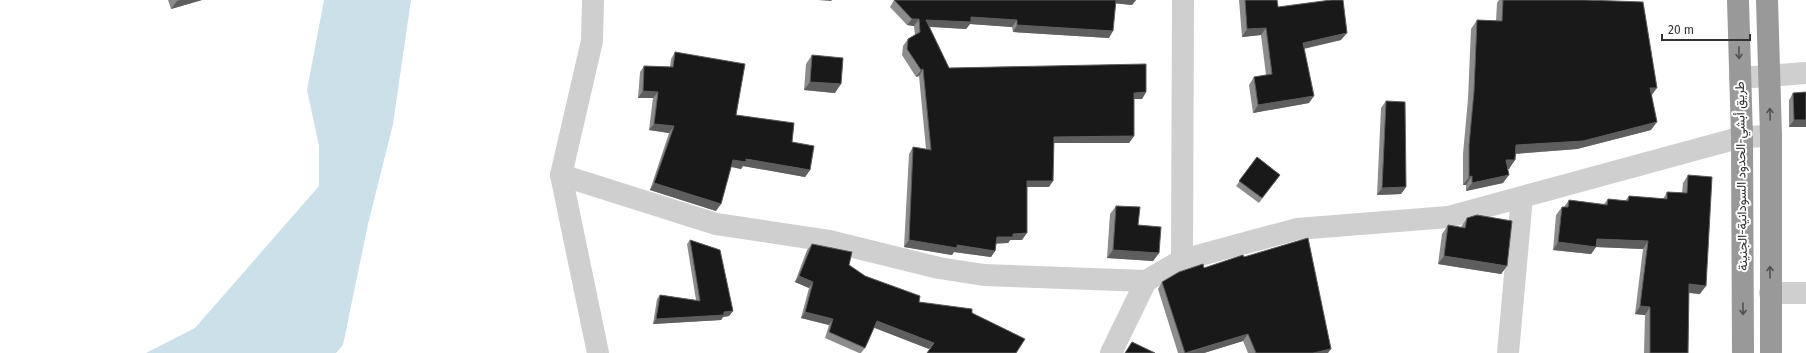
<svg xmlns="http://www.w3.org/2000/svg" width="1806" height="353" viewBox="0 0 1806 353" font-family="'Fira Sans',Vazirmatn,sans-serif">
  <rect width="100%" height="100%" fill="#fff"/>
  <!-- water -->
  <polygon fill="#cce0e9" points="324,0 411,0 393,124 368,224 343,345 336,353 146,353 195,328 319,186 319,146 307,90"/>
  <g fill="none" stroke-linecap="round" stroke-linejoin="round">
    <!-- minor -->
    <g stroke="#cfcfcf" stroke-width="22">
      <polyline points="593,0 592,41 561,175 598,353"/>
      <polyline points="1740,78 1806,73"/>
      <polyline points="561,175 716,224 829,241 939,268 984,275 1146,281 1182,260 1297,229 1448,217 1742,137 1771,136"/>
      <polyline points="1182,260 1183,0"/>
      <polyline points="1770,293 1806,293"/>
      <polyline points="1111,353 1146,281"/>
      <polyline points="1508,353 1522,197"/>
    </g>
    <!-- highway -->
    <g stroke="#999" stroke-width="22">
      <polyline points="1738,0 1742,137 1743,353"/>
      <polyline points="1767,0 1771,136 1771,353"/>
    </g>
  </g>
  <!-- wall -->
  <g fill="#8c8c8c">
    <polygon points="168,0 202,0 171,9"/>
    <polygon points="894,0 1136,0 1132,5 1116,3 1109,38 1013,32 1012,27 970,24 966,29 929,27 949,68 1146,92 1142,99 1134,99 1134,136 1129,143 1054,143 1049,187 1027,187 1022,240 1010,240 1008,243 996,243 995,251 991,257 954,252 952,255 904,247 909,154 913,147 926,149 919,76 916,77 902,55 903,46 908,39 915,35 914,26 907,25 890,7"/>
    <polygon points="1239,0 1277,0 1278,7 1341,40 1304,49 1309,103 1253,113 1249,85 1254,77 1266,75 1261,35 1242,37"/>
    <polygon points="1499,0 1586,0 1652,96 1651,130 1577,149 1516,154 1509,169 1508,169 1503,183 1466,191 1466,185 1463,185 1463,154 1468,99 1471,29 1477,20 1496,21 1497,3"/>
    <polygon points="675,52 736,115 792,142 810,170 805,177 743,166 741,169 731,167 716,211 650,190 669,133 649,130 653,98 638,98 640,72 644,66 670,67 671,59"/>
    <polygon points="812,55 835,93 804,90 806,64"/>
    <polygon points="1793,93 1806,127 1789,127 1789,100"/>
    <polygon points="1386,101 1406,187 1401,194 1377,195 1381,108"/>
    <polygon points="1257,157 1280,175 1259,203 1236,186"/>
    <polygon points="1688,175 1700,294 1689,293 1688,353 1644,353 1645,315 1635,314 1643,249 1596,247 1591,254 1553,250 1556,215 1562,207 1564,207 1569,200 1604,204 1608,199 1625,201 1629,196 1663,199 1667,192 1682,193 1683,183"/>
    <polygon points="1116,206 1138,225 1159,253 1153,261 1107,258 1110,214"/>
    <polygon points="1467,218 1507,266 1501,274 1438,264 1442,234 1448,225 1461,227"/>
    <polygon points="690,240 733,311 729,316 723,317 721,320 653,324 657,299 660,295 696,300 687,244"/>
    <polygon points="812,244 849,265 865,276 919,302 929,349 874,327 865,348 861,353 859,353 825,338 829,325 801,318 809,288 795,282 807,250"/>
    <polygon points="1244,257 1328,353 1248,353 1243,341 1204,353 1178,353 1158,289 1162,282 1204,268"/>
  </g>
  <!-- shaded-wall -->
  <g fill="#5e5e5e">
    <polygon points="180,0 202,0 171,9 177,1"/>
    <polygon points="818,0 832,0 831,1"/>
    <polygon points="1113,0 1136,0 1132,5 1111,3"/>
    <polygon points="971,17 1017,20 1012,27 970,24 966,29 921,26 926,20"/>
    <polygon points="912,19 919,19 914,26 907,25"/>
    <polygon points="1017,25 1113,31 1109,38 1013,32"/>
    <polygon points="1266,28 1261,35 1242,37 1247,29"/>
    <polygon points="1347,33 1341,40 1297,50 1303,43"/>
    <polygon points="923,69 919,76 916,77 921,70"/>
    <polygon points="810,82 841,84 835,93 804,90"/>
    <polygon points="1650,88 1657,88 1651,96"/>
    <polygon points="643,91 658,92 653,98 638,98"/>
    <polygon points="1146,92 1142,99 1129,99 1134,93"/>
    <polygon points="1314,96 1309,103 1253,113 1258,105"/>
    <polygon points="1794,120 1806,120 1806,127 1789,127"/>
    <polygon points="1657,122 1651,130 1577,149 1510,154 1516,145"/>
    <polygon points="654,124 674,126 669,133 649,130"/>
    <polygon points="1134,136 1129,143 1050,143 1054,137"/>
    <polygon points="746,159 810,170 805,177 743,166 741,169 728,166 733,160"/>
    <polygon points="1506,160 1515,160 1509,169 1500,169"/>
    <polygon points="1509,175 1503,183 1466,191 1472,183"/>
    <polygon points="1472,176 1466,185 1463,185 1469,177"/>
    <polygon points="1027,181 1053,181 1049,187 1022,187"/>
    <polygon points="654,183 721,204 716,211 650,190"/>
    <polygon points="1406,187 1401,194 1377,195 1382,188"/>
    <polygon points="1027,233 1022,240 1010,240 1008,243 992,244 997,237 1013,234"/>
    <polygon points="1597,239 1648,241 1643,249 1596,247 1591,254 1553,250 1558,242"/>
    <polygon points="909,240 957,245 995,251 991,257 954,252 952,255 904,247"/>
    <polygon points="1113,250 1159,253 1153,261 1107,258"/>
    <polygon points="1444,256 1507,266 1501,274 1438,264"/>
    <polygon points="799,276 813,282 809,288 795,282"/>
    <polygon points="1689,284 1706,286 1700,294 1683,292"/>
    <polygon points="1640,306 1650,307 1645,315 1635,314"/>
    <polygon points="733,311 729,316 723,317 721,320 653,324 656,319 724,312"/>
    <polygon points="805,312 833,319 829,325 801,318"/>
    <polygon points="877,321 934,343 929,349 872,327"/>
    <polygon points="1248,334 1243,341 1204,353 1187,353"/>
    <polygon points="1331,349 1328,353 1313,353"/>
  </g>
  <!-- building -->
  <g fill="#191919" stroke="#5e5e5e">
    <polygon points="894,0 1116,0 1113,31 1017,25 1017,20 971,17 971,22 926,20 949,68 1146,64 1146,92 1134,93 1134,136 1054,137 1053,181 1027,181 1027,233 1013,234 1013,237 997,237 995,251 957,245 957,248 909,240 913,147 931,150 923,69 921,70 907,49 908,39 920,32 919,19 912,19"/>
    <polygon points="1245,0 1277,0 1278,7 1331,0 1343,0 1347,33 1303,43 1314,96 1258,105 1254,77 1272,74 1266,28 1247,29"/>
    <polygon points="1503,0 1586,0 1643,2 1657,88 1650,88 1657,122 1583,141 1516,145 1515,160 1506,160 1509,175 1472,183 1472,176 1469,177 1469,145 1474,91 1477,20 1502,21"/>
    <polygon points="675,52 745,64 736,115 794,123 792,142 814,146 810,170 746,159 746,162 733,160 721,204 654,183 674,126 654,124 658,92 643,91 644,66 673,67"/>
    <polygon points="812,55 843,58 841,84 810,82"/>
    <polygon points="1806,92 1806,120 1794,120 1793,93"/>
    <polygon points="1386,101 1405,102 1406,187 1382,188"/>
    <polygon points="1257,157 1280,175 1262,198 1239,181"/>
    <polygon points="1688,175 1712,177 1706,286 1689,284 1688,353 1650,353 1650,307 1640,306 1648,241 1597,239 1596,247 1558,242 1562,207 1568,207 1569,200 1607,205 1608,199 1628,201 1629,196 1667,199 1667,192 1687,193"/>
    <polygon points="1116,206 1140,207 1138,225 1161,227 1159,253 1113,250"/>
    <polygon points="1477,215 1512,221 1507,266 1444,256 1448,225 1465,228 1467,218"/>
    <polygon points="1308,238 1331,349 1313,353 1256,353 1248,334 1185,353 1162,282 1179,272 1203,264 1204,268 1243,255 1244,257"/>
    <polygon points="690,240 720,250 733,311 724,312 724,315 656,319 660,295 700,301"/>
    <polygon points="812,244 852,252 849,265 865,276 920,296 919,302 972,309 972,313 1025,339 1016,353 927,353 934,343 877,321 865,348 829,332 833,319 805,312 813,282 799,276"/>
    <polygon points="1132,342 1155,353 1125,353"/>
  </g>
  <!-- one-way arrows -->
  <defs><path id="oneway-shaft" d="M-6 0H5M1.5-3L5.5 0L1.5 3" fill="none" stroke-width="1.6" stroke-linecap="round" stroke-linejoin="round"/></defs>
  <g stroke="#515151">
    <use href="#oneway-shaft" transform="translate(1739 53) rotate(89)"/>
    <use href="#oneway-shaft" transform="translate(1770 114) rotate(-92)"/>
    <use href="#oneway-shaft" transform="translate(1770 272) rotate(-90)"/>
    <use href="#oneway-shaft" transform="translate(1743 309) rotate(89)"/>
  </g>
  <g text-anchor="middle" dominant-baseline="central" stroke-width="4" stroke-linejoin="round" paint-order="stroke">
    <!-- street labels -->
    <g font-size="13" fill="#323232" stroke="#fff">
      <text transform="translate(1741 176) rotate(-91)">طريق أبشي-الحدود السودانية-الجنينة</text>
    </g>
  </g>
  <!-- scale -->
  <path d="M1662 34v6h88v-6" fill="none" stroke="#323232" stroke-width="2"/>
  <text x="1668" y="34" font-size="12" fill="#323232" stroke="#ffffff" stroke-width="3" paint-order="stroke">20 m</text>
</svg>
